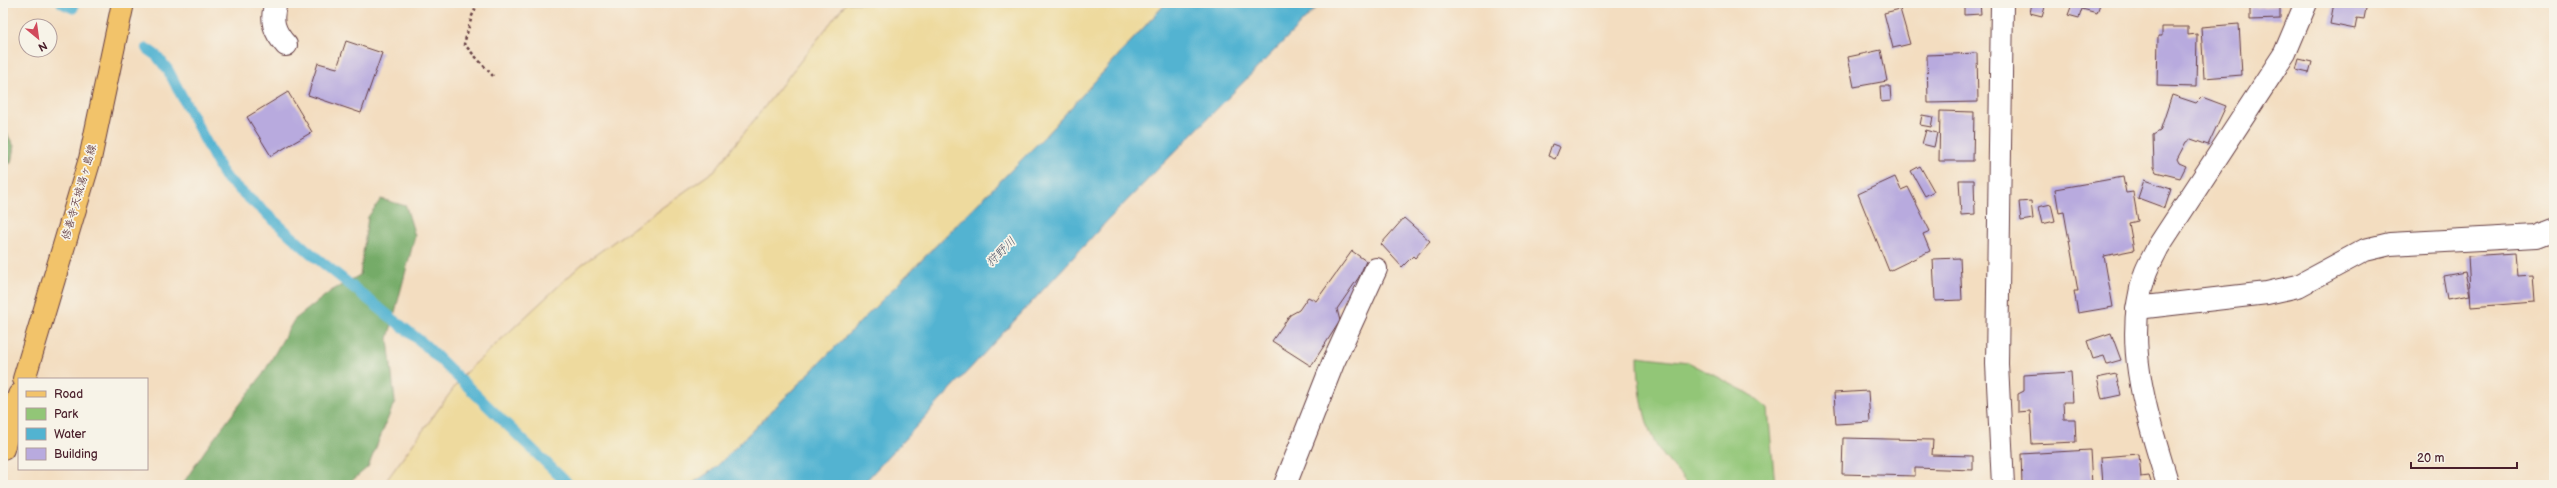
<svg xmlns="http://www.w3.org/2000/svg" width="2557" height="488" viewBox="0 0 2557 488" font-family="'Balsamiq Sans','Klee One',sans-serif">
  <rect width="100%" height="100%" fill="#f7f3e8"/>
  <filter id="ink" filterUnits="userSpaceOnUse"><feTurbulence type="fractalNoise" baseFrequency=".025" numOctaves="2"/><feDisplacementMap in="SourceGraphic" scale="8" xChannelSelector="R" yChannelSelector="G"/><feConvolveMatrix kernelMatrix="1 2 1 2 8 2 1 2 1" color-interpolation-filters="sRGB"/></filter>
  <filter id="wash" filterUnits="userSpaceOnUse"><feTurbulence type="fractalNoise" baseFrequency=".012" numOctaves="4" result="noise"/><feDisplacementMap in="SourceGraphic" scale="16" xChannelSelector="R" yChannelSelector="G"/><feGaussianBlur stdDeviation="0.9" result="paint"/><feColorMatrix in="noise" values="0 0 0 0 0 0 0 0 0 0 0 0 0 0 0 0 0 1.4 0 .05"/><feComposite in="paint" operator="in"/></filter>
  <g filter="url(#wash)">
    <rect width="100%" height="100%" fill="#f3ddc0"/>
    <!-- green -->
    <path fill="#92c677" stroke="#6e7251" d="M1638,356L1688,362L1750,394L1768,409L1775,485H1688C1678,471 1661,456 1654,441C1642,415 1638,384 1638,356Z"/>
    <!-- forest -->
    <g fill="#75ab68" stroke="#60654a">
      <polygon points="3,127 14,146 11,163 3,165"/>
      <polygon points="381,199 406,206 415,236 388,339 395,401 368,467 347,485 182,485 206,449 263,374 294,320 331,291 360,275 368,217"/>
    </g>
    <!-- sand -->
    <polygon fill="#eeda9e" stroke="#9c7c64" points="846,3 1166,3 1045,136 714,469 690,485 383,485 464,374 581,265 715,170"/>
    <!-- water -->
    <polygon fill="#52b3d1" stroke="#4e697e" points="1166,3 1321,3 1107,221 862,485 690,485 714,469 1045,136"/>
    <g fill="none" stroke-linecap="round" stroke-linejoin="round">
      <!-- stream -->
      <g stroke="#52b3d1" stroke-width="11">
        <polyline points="62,3 73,8"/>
        <polyline points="147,49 157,56 168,70 224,176 308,251 424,344 569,485"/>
      </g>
    </g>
    <g id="blocks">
      <!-- building -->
      <g fill="#b8aade">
        <polygon points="1964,3 1980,3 1981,14 1964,15"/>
        <polygon points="2032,3 2046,3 2042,16 2030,13"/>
        <polygon points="2058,3 2097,3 2100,4 2097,13 2082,9 2079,18 2068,15 2071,7"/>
        <polygon points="2334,3 2367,3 2364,19 2357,18 2355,29 2330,24"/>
        <polygon points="2280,6 2280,19 2250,20 2250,8"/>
        <polygon points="1900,9 1910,44 1893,48 1884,13"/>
        <polygon points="2239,24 2242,75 2204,78 2201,27"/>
        <polygon points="2162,27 2188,27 2188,35 2197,34 2196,87 2157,86 2158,36 2162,36"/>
        <polygon points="346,41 382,53 361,113 308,95 318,63 337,68"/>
        <polygon points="1881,50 1887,81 1854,87 1848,57"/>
        <polygon points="1977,53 1978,102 1928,103 1927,55"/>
        <polygon points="2299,59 2312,62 2309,73 2296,70"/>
        <polygon points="1880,86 1890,86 1891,101 1881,102"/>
        <polygon points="288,92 312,132 271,156 247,117"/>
        <polygon points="2172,95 2196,103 2202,97 2226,106 2208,145 2191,139 2186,142 2177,159 2179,163 2186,166 2180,178 2156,172 2154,167 2153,135 2160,131"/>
        <polygon points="1940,111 1974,112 1973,161 1939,161"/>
        <polygon points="1922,115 1933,117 1931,127 1920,125"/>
        <polygon points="1926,130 1937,133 1934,147 1922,144"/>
        <polygon points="1552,144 1560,147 1555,159 1548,156"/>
        <polygon points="1920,166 1934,191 1925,196 1911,171"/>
        <polygon points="1895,177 1901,190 1908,187 1930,231 1923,234 1930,251 1889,271 1858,194"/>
        <polygon points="2123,177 2126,193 2133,192 2138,221 2129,223 2134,250 2104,256 2113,307 2078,313 2074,291 2078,291 2064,212 2059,213 2055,189"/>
        <polygon points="1959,180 1974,180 1975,214 1961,215"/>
        <polygon points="2144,180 2171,189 2165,208 2138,198"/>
        <polygon points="2031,201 2033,219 2021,221 2019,202"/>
        <polygon points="2051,204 2055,221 2042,224 2038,207"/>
        <polygon points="1404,218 1430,241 1415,258 1413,256 1402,267 1381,244"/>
        <polygon points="1352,251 1366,261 1359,277 1337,309 1340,321 1311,366 1272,341 1290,315 1299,310 1308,297 1316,301"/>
        <polygon points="2515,253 2517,276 2533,275 2535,302 2471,307 2468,256"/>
        <polygon points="1960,258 1962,300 1935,301 1933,259"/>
        <polygon points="2465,272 2470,295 2447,299 2443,276"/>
        <polygon points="2111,333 2121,360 2107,364 2104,356 2093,359 2087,341"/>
        <polygon points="2071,372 2073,402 2063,402 2064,419 2075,419 2076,442 2032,444 2030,411 2018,412 2018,394 2024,391 2024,375"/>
        <polygon points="2116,374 2121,395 2102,399 2097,378"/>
        <polygon points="1868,391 1870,422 1836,424 1834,393"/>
        <polygon points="1843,438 1933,440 1932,455 1973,456 1973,470 1915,468 1915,476 1842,474"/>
        <polygon points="2090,450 2092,485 2022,485 2021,454"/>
        <polygon points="2139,454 2141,477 2149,476 2152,485 2103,485 2101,457"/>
      </g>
    </g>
  </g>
  <g filter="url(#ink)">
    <use href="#blocks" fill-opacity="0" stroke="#633c41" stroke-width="1"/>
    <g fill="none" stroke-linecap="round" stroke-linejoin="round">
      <defs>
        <g id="minor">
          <path d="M276,3C270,20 274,32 286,45"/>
          <polyline points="2002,3 1997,364 2003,485"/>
          <polyline points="2137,308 2267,293 2298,286 2365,250 2390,244 2536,236 2554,229"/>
          <polyline points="1285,485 1333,363 1376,269"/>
          <path d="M2168,485C2148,418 2122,344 2145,274C2148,265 2154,256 2158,247L2285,53L2306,3"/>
        </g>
        <g id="major">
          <polyline points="24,379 90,159 123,3"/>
          <polyline points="3,449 19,395"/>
        </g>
      </defs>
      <!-- minor casing -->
      <use href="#minor" stroke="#633c41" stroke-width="24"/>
      <!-- major casing -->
      <use href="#major" stroke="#633c41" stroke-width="24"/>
      <!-- path -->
      <polyline stroke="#633c41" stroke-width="2.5" stroke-dasharray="3 3" stroke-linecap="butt" points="478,3 472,16 464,44 493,76"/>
      <!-- minor -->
      <use href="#minor" stroke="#fff" stroke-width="22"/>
      <!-- major -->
      <use href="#major" stroke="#f2c36a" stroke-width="22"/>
    </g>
  </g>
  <g text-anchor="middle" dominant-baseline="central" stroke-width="3.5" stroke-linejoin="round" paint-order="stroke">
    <!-- street labels -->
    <g font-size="11" fill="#4a1f2b" stroke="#f7f3e8">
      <text transform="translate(79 192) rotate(-74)">修善寺天城湯ヶ島線</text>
    </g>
    <!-- water labels -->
    <g font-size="12" font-style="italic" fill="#4d5365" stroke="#f7f3e8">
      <text transform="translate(1001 252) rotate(-45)">狩野川</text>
    </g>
  </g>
  <!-- margin -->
  <rect width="2557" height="488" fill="none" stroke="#f7f3e8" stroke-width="16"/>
  <!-- legend -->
  <rect x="18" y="378" width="130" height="92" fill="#f7f3e8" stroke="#b29e9c"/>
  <rect x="26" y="391" width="20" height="6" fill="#f2c36a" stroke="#b29e9c"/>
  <text x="54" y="398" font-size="12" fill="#4a1f2b">Road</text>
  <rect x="26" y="408" width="20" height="12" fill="#92c677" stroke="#b29e9c"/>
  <text x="54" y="418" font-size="12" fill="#4a1f2b">Park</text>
  <rect x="26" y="428" width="20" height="12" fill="#52b3d1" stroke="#b29e9c"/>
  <text x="54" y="438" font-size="12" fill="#4a1f2b">Water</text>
  <rect x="26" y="448" width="20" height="12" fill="#b8aade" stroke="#b29e9c"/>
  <text x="54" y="458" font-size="12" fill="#4a1f2b">Building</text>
  <!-- north arrow -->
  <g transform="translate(38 38) rotate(151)"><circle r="19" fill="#f7f3e8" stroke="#b29e9c"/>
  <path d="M0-3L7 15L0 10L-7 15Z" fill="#d1495b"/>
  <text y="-6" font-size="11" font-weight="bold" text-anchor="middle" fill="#4a1f2b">N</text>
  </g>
  <!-- scale -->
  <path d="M2411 462v6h106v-6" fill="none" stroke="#4a1f2b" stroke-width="2"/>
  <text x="2417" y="462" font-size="12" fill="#4a1f2b" stroke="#f7f3e8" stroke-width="3" paint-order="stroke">20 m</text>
</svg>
